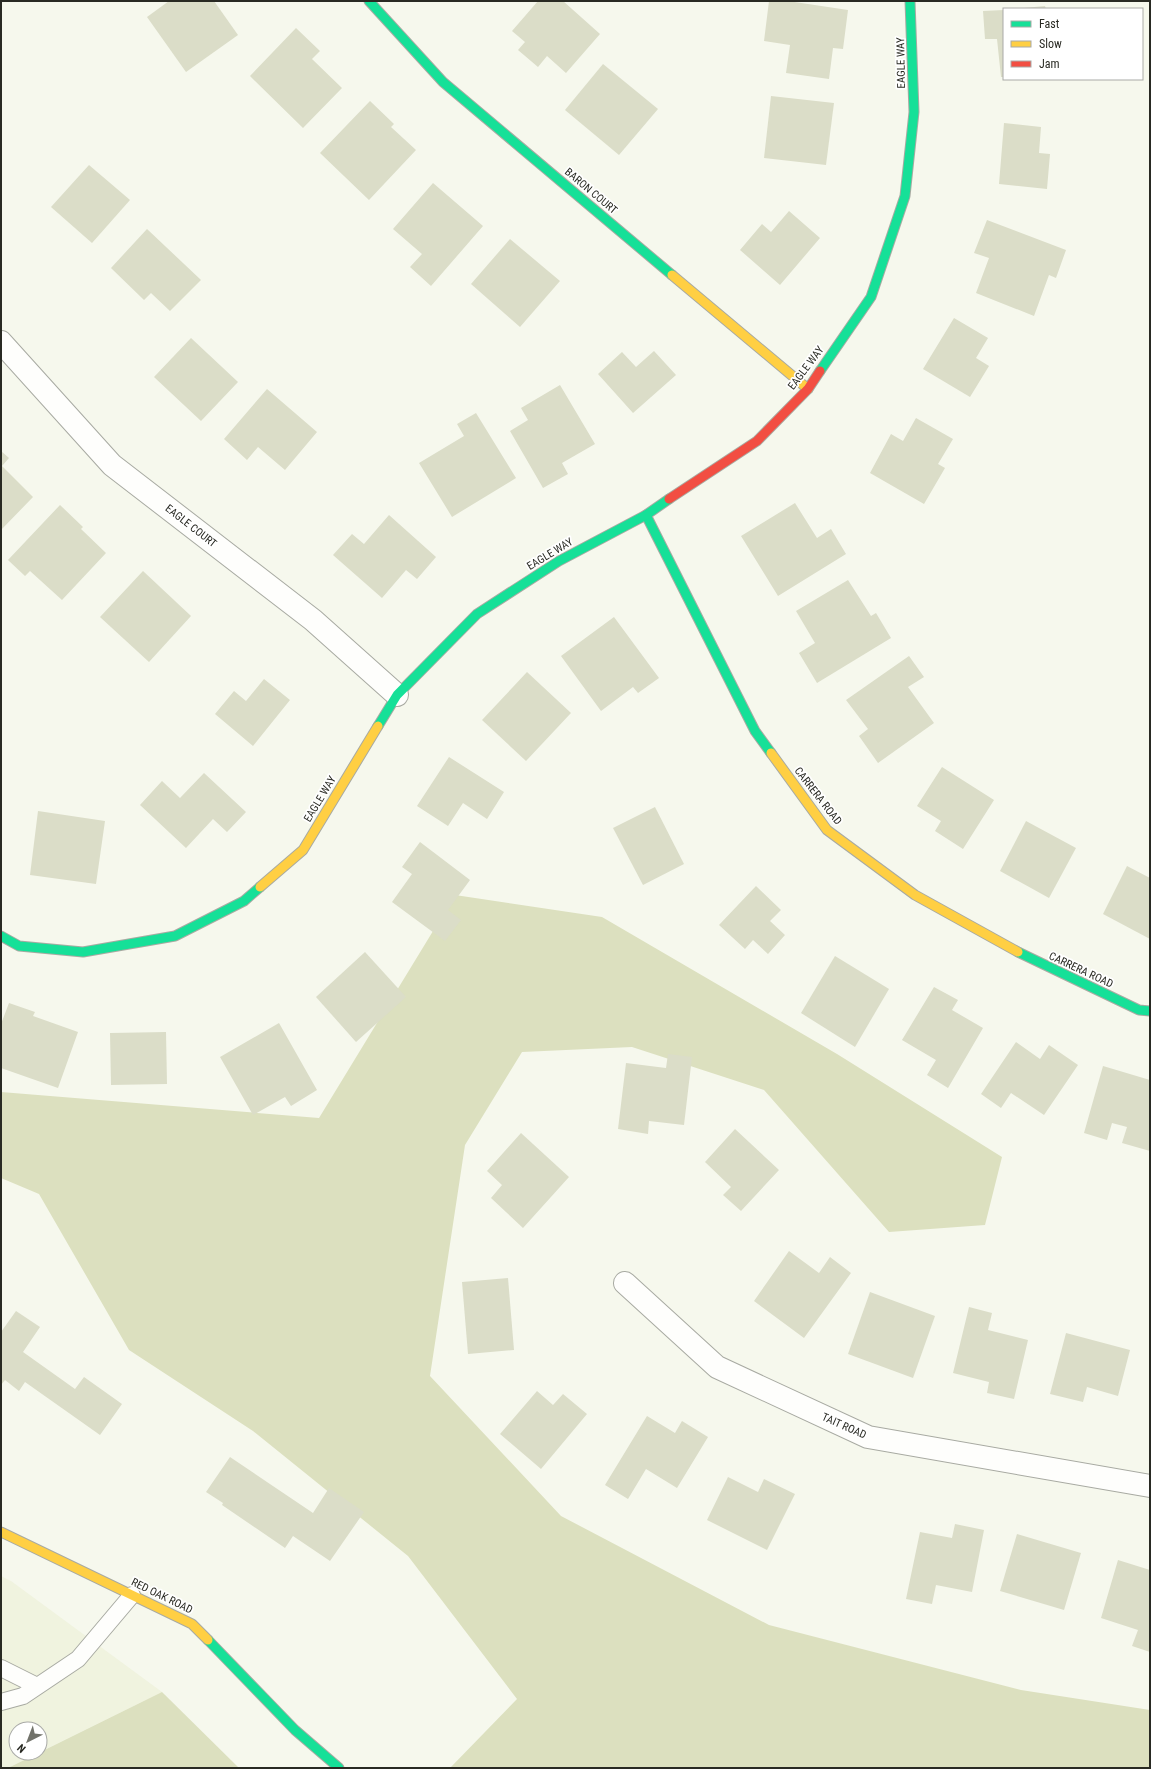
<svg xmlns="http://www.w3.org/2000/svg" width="1151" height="1769" viewBox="0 0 1151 1769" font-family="'Roboto Condensed',sans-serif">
  <rect width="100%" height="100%" fill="#f6f8ed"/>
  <!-- built -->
  <polygon fill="#f0f3df" points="1,1576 11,1581 162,1692 40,1752 40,1729 16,1729 16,1753 39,1753 8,1768 1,1768"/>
  <!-- green -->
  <g fill="#dce0bf">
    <polygon points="455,895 602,917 837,1054 1002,1157 985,1225 889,1232 764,1090 632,1047 522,1052 465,1145 430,1376 561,1516 769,1625 1021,1690 1150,1710 1150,1768 450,1768 517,1699 408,1556 253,1431 129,1350 39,1194 1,1178 1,1092 319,1118"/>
    <polygon points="162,1692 239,1768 8,1768"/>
  </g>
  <!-- building -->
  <g fill="#dbddc8">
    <polygon points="169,1 214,1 238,35 186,72 147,17"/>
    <polygon points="538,1 563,1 600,34 566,73 547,56 538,67 518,50 525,42 512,31"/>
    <polygon points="769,1 788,1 848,10 843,49 833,48 829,79 786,73 790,45 764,41"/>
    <polygon points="1045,6 1046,9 1024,9 1024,8"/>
    <polygon points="1004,10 1004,77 1001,77 997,39 985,39 983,11"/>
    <polygon points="296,28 320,51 312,59 342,88 303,128 250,76"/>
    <polygon points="603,64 658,109 619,155 565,110"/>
    <polygon points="771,96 834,103 826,165 764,158"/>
    <polygon points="370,101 394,124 391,127 416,150 369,200 320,153"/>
    <polygon points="1004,123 1041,127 1039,153 1050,154 1047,189 999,184"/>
    <polygon points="89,165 130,200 92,243 51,207"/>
    <polygon points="433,183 483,226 431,286 410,267 422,254 393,229"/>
    <polygon points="789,211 820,238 780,285 740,250 762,224 771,232"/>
    <polygon points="987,220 1066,250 1056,278 1049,275 1034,316 976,293 989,258 974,253"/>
    <polygon points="147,229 201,280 170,311 151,293 144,300 111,268"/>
    <polygon points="510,239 560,281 520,327 471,284"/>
    <polygon points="954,318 988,338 976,358 989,366 970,397 923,369"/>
    <polygon points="191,338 238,382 201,421 154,377"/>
    <polygon points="654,351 676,375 633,413 598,374 622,352 636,367"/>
    <polygon points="560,385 595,444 562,463 568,474 543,488 510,431 528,420 521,408"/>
    <polygon points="267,389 317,432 285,470 258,447 247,460 224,439"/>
    <polygon points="476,413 516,478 452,517 419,463 464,436 457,424"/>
    <polygon points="916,418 953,439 938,464 945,468 924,504 870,473 891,434 903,441"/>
    <polygon points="1,451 9,458 2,466 33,497 1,530"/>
    <polygon points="795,503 817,538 831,529 846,554 778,596 741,536"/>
    <polygon points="60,505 83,527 81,529 106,553 62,600 30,571 25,576 8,560"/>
    <polygon points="389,515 436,557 417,579 406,570 382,598 333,555 352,534 364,544"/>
    <polygon points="143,571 191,616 149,662 100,617"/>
    <polygon points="848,580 871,616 876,613 891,638 817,683 799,653 815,643 796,611"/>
    <polygon points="614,617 659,678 638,693 633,687 601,711 561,656"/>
    <polygon points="909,656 924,677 908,687 934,723 878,763 859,736 868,729 846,700"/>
    <polygon points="527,672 571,713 526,761 482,720"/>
    <polygon points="264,679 290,700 253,746 215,714 234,691 246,701"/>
    <polygon points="449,757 504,792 487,819 463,803 448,826 417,806"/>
    <polygon points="942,767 994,800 963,849 935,831 941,821 917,806"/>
    <polygon points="204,773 246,812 227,832 213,819 186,848 140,805 162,781 180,798"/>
    <polygon points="655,807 684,864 643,885 613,828"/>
    <polygon points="38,811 105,821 96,884 30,875"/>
    <polygon points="1026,821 1076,848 1049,898 1000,871"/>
    <polygon points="420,842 470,880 448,910 461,920 445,941 392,902 412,874 402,867"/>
    <polygon points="1127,866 1150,878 1150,939 1103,914"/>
    <polygon points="756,886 781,910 770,921 785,935 768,954 753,940 745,949 719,925"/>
    <polygon points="365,952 406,997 356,1042 316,997"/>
    <polygon points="835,956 889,989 855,1047 801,1013"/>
    <polygon points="934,987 958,1000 952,1010 983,1028 948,1088 927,1075 936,1060 902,1040"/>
    <polygon points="9,1003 35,1012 33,1016 78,1032 58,1088 1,1068 1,1024"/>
    <polygon points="279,1023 317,1090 291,1106 285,1097 253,1115 220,1057"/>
    <polygon points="166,1032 167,1084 111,1085 110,1033"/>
    <polygon points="1016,1042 1040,1059 1049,1045 1078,1065 1044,1115 1011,1093 1001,1108 981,1094"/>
    <polygon points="668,1054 692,1057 684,1125 649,1121 648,1134 618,1129 626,1063 666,1068"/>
    <polygon points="1103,1066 1150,1080 1150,1151 1122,1143 1127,1127 1112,1123 1107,1140 1084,1133"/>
    <polygon points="735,1129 779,1170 741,1211 723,1195 731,1187 705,1162"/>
    <polygon points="521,1133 569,1177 523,1228 491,1198 502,1185 487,1171"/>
    <polygon points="789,1251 819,1273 830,1257 851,1273 804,1338 754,1301"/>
    <polygon points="508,1278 514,1350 468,1354 462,1282"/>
    <polygon points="870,1292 935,1316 913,1378 848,1354"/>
    <polygon points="969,1307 992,1313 988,1330 1028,1340 1014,1399 987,1393 989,1382 953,1373"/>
    <polygon points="16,1311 40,1327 23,1352 75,1389 84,1377 122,1404 100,1435 25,1382 19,1391 5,1380 1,1385 1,1332"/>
    <polygon points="1066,1333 1130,1350 1118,1396 1087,1387 1083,1402 1050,1394"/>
    <polygon points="537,1391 553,1405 563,1394 587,1414 541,1469 500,1434"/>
    <polygon points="647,1416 675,1433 682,1421 708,1437 677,1488 646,1469 628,1499 605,1485"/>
    <polygon points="230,1457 313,1513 329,1488 364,1512 330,1561 293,1536 285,1548 222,1505 223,1503 206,1492"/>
    <polygon points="728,1477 758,1492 764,1479 795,1494 767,1550 707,1520"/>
    <polygon points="955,1524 984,1530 972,1592 936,1585 932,1604 906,1599 920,1532 952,1538"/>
    <polygon points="1017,1534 1081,1553 1064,1610 1000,1591"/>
    <polygon points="1118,1560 1150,1570 1150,1652 1132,1646 1138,1630 1101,1618"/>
  </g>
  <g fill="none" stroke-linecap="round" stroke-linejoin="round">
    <defs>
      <g id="lane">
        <polyline points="1,1668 37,1686"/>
        <polyline points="1,1702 23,1696 78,1659 132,1595"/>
      </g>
      <g id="street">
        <polyline points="1,342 112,465 313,620 397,695"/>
        <polyline points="625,1283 717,1367 868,1437 1150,1486"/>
      </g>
      <g id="fast">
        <polyline points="369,1 443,82 672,275"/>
        <polyline points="820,371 871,297 905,196 914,112 910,1"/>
        <polyline points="646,515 755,731 771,753"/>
        <polyline points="378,726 397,695 477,614 559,561 646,515 669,499"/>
        <polyline points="1,936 19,946 83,952 175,936 244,901 260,887"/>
        <polyline points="1018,952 1139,1010 1150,1011"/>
        <polyline points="208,1640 295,1730 339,1768"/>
      </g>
      <g id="slow">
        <polyline points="672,275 808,389"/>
        <polyline points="771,753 827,830 915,895 1018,952"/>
        <polyline points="260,887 303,850 378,726"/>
        <polyline points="1,1532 192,1624 208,1640"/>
      </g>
      <polyline id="jam" points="669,499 757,441 808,389 820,371"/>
    </defs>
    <!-- lane casing -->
    <use href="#lane" stroke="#a8aaa2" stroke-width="18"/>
    <!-- street casing -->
    <use href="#street" stroke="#a8aaa2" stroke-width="24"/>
    <!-- fast casing -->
    <use href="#fast" stroke="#a8aaa2" stroke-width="11"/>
    <!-- slow casing -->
    <use href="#slow" stroke="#a8aaa2" stroke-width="11"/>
    <!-- jam casing -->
    <use href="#jam" stroke="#a8aaa2" stroke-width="11"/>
    <!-- lane -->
    <use href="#lane" stroke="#fefefc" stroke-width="16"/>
    <!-- street -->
    <use href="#street" stroke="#fefefc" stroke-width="22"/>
    <!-- fast -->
    <use href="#fast" stroke="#16e098" stroke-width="9"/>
    <!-- slow -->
    <use href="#slow" stroke="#ffcf43" stroke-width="9"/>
    <!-- jam -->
    <use href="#jam" stroke="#f24e42" stroke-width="9"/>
  </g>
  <g text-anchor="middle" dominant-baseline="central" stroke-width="3.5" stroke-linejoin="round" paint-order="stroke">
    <!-- street labels -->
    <g font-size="11" fill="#292a23" stroke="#fff">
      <text transform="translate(901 63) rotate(-91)">EAGLE WAY</text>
      <text transform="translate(591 191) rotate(40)">BARON COURT</text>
      <text transform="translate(806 368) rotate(-53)">EAGLE WAY</text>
      <text transform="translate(191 526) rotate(38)">EAGLE COURT</text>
      <text transform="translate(550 554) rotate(-31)">EAGLE WAY</text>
      <text transform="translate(818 796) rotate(52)">CARRERA ROAD</text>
      <text transform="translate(320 799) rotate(-59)">EAGLE WAY</text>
      <text transform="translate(1081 970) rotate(25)">CARRERA ROAD</text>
      <text transform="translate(844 1426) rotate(24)">TAIT ROAD</text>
      <text transform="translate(162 1596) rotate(26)">RED OAK ROAD</text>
    </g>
  </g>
  <!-- border -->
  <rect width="1151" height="1769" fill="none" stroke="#292a23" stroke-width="4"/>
  <!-- legend -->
  <rect x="1003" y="8" width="140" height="72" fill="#ffffff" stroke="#a9aaa7"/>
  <rect x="1011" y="21" width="20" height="6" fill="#16e098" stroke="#a9aaa7"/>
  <text x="1039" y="28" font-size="12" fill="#292a23">Fast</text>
  <rect x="1011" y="41" width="20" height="6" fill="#ffcf43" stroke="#a9aaa7"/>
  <text x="1039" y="48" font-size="12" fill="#292a23">Slow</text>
  <rect x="1011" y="61" width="20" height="6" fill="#f24e42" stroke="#a9aaa7"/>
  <text x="1039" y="68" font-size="12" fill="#292a23">Jam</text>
  <!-- north arrow -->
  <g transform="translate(28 1741) rotate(222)"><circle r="19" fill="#ffffff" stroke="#a9aaa7"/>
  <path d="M0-3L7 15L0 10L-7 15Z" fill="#71726a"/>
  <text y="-6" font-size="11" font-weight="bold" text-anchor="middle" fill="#292a23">N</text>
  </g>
</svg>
